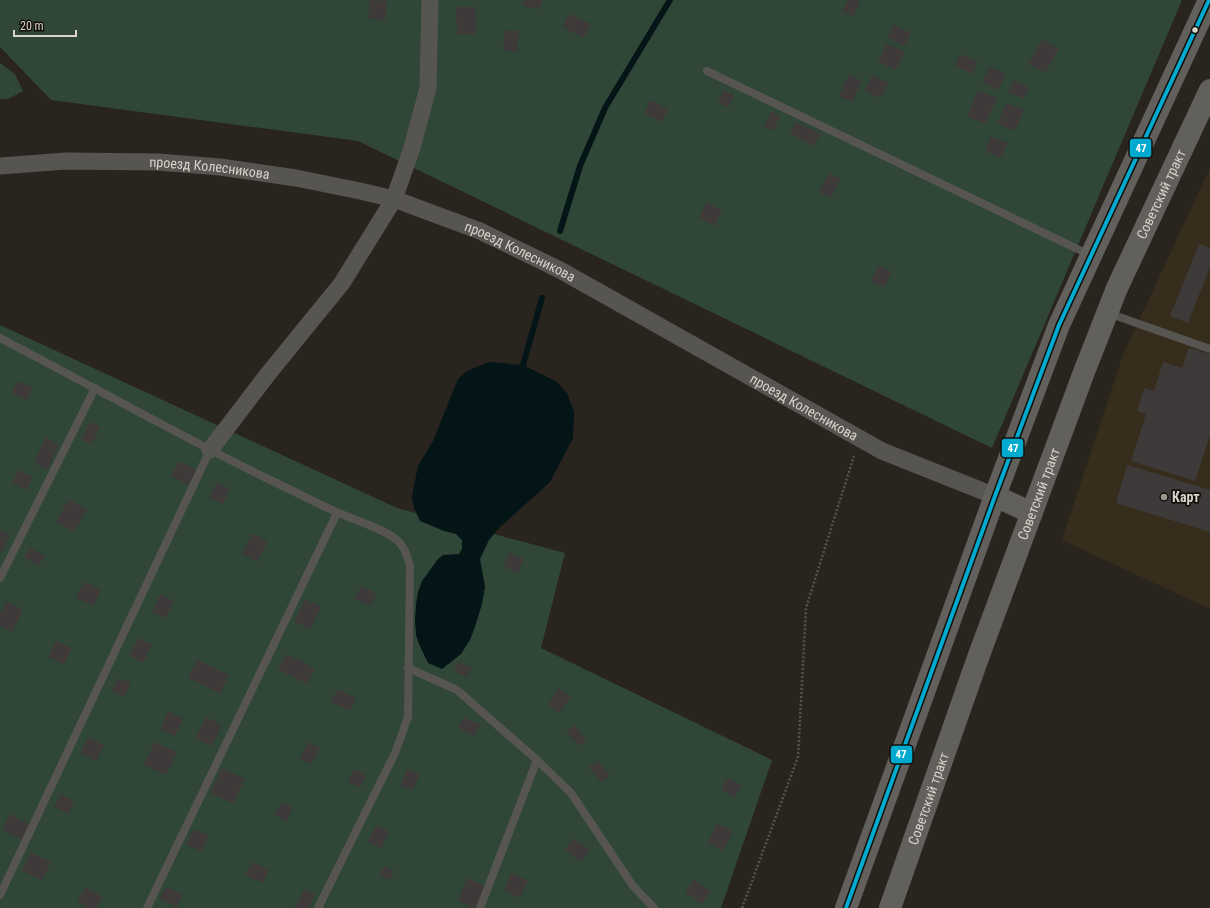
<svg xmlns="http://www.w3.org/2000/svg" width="1210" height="908" viewBox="0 0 1210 908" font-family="'Roboto Condensed',sans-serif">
  <rect width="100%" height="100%" fill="#29241e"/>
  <!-- built -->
  <polygon fill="#372d1c" points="1210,168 1210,609 1062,540 1123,355"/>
  <!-- green -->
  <g fill="#304737">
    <polygon points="0,0 1182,0 992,448 358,141 51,100 0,47"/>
    <polygon points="0,63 15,74 23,91 8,99 0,99"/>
    <polygon points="0,325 397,508 565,553 541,648 772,760 721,908 0,908"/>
  </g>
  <!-- water -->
  <polygon fill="#041518" points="489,362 523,365 557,382 567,393 574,412 573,438 550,482 499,528 489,540 480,559 485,587 482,604 475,627 470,640 461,654 442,669 428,663 419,644 416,635 415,621 416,604 418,592 422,581 438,559 443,555 459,554 462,549 462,540 456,534 444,531 420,521 414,508 412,498 414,486 418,466 433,441 458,379 467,371"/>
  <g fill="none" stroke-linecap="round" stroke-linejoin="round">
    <!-- stream -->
    <g stroke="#041518" stroke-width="6">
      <polyline points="560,231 580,166 605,108 670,0"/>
      <polyline points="523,365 542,298"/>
    </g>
  </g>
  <!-- building -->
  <g fill="#3d3a39">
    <polygon points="370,0 387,1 385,20 368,18"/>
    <polygon points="524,0 543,0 540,9 522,6"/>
    <polygon points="848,0 857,0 860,2 853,17 842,11"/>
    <polygon points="456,7 475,7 476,34 457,34"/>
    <polygon points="569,14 591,24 584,38 562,27"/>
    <polygon points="893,25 911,33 905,46 887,37"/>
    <polygon points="505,30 519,31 517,52 503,50"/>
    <polygon points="1042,39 1059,49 1045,73 1028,64"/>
    <polygon points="886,43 905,52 896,70 878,62"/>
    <polygon points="960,54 978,62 973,74 955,66"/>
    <polygon points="989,66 1006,74 999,90 982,82"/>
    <polygon points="849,75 862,81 852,102 839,96"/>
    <polygon points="872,75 888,83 880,98 865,91"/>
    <polygon points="1013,80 1029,87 1024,99 1008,92"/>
    <polygon points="724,90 734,95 728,108 718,103"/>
    <polygon points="978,90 997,98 985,124 967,116"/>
    <polygon points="650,100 668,109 662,122 644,114"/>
    <polygon points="1006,103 1024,110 1015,131 997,124"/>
    <polygon points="771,111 780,116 773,131 764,127"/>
    <polygon points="796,122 821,134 814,146 790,134"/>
    <polygon points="991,136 1008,143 1001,158 985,151"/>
    <polygon points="829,173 841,179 831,198 819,192"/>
    <polygon points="707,202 722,210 715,226 699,218"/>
    <polygon points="1199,244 1210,248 1210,267 1188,323 1170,316"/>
    <polygon points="879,265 892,272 884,287 871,281"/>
    <polygon points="1189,348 1210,354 1210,435 1195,481 1131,461 1146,414 1137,411 1144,388 1154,391 1163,362 1182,368"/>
    <polygon points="17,381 33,387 27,400 12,393"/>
    <polygon points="89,422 100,427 92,444 81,440"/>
    <polygon points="45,437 59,444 48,469 34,463"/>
    <polygon points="179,461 197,470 189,486 171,476"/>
    <polygon points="1127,465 1210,490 1210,532 1116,503"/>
    <polygon points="18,470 33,477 27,490 12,484"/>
    <polygon points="217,482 230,489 223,504 210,498"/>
    <polygon points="69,499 87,509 74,532 56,522"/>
    <polygon points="0,530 10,534 3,551 0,550"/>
    <polygon points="252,533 268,541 257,562 242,554"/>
    <polygon points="30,547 45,556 38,566 24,557"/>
    <polygon points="509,553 524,559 518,573 503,566"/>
    <polygon points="84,581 101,590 93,606 76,598"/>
    <polygon points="361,586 377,593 371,606 355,599"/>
    <polygon points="160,594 174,601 166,618 152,612"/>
    <polygon points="305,599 321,607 310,629 294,621"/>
    <polygon points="6,601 23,610 12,632 0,626 0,614"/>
    <polygon points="138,638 152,645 143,663 129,656"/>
    <polygon points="56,640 72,648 64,664 48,657"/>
    <polygon points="286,654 315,668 308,684 278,670"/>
    <polygon points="197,659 229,675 220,694 188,678"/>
    <polygon points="459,662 472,668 467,678 454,671"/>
    <polygon points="118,678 131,683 124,697 112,691"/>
    <polygon points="559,688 571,697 559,713 547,705"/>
    <polygon points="338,689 356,698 350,711 331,702"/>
    <polygon points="168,711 183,719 175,736 160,729"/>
    <polygon points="206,717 222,725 212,746 195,738"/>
    <polygon points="464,717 480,725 474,736 458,728"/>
    <polygon points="574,725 587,739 579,746 566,732"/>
    <polygon points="88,737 104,745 96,761 80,753"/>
    <polygon points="155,742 177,752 166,775 144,765"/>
    <polygon points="308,742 320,747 311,764 300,759"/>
    <polygon points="598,760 610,776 601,783 589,767"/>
    <polygon points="222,768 245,779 233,804 210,793"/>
    <polygon points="354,769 366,775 360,788 348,782"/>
    <polygon points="407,769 420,775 412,791 400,785"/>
    <polygon points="727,778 741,785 735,797 721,790"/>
    <polygon points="61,794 74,801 68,814 54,807"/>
    <polygon points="282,802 293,807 287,821 275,815"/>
    <polygon points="9,814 29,824 22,840 2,830"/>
    <polygon points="717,823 733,831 723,851 707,843"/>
    <polygon points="376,825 389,832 381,849 367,842"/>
    <polygon points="194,829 209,836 201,852 186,844"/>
    <polygon points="573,838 590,850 581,862 565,850"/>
    <polygon points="31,852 51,862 42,881 22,871"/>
    <polygon points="252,862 269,870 263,883 245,875"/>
    <polygon points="384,866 394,871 390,880 379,875"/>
    <polygon points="511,873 528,880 520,898 504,891"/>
    <polygon points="467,878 485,886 476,908 458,901"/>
    <polygon points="694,879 711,892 702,904 685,892"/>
    <polygon points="85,887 103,897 96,908 90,908 77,901"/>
    <polygon points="166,887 183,895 177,907 160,899"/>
    <polygon points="304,889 315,894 309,908 295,908"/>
  </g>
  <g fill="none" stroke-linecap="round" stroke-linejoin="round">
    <!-- path -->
    <polyline stroke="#555350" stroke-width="2.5" stroke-dasharray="2 2" stroke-linecap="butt" points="742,908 798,757 806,608 854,456"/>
    <!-- service -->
    <g stroke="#575551" stroke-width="8">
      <polyline points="707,71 1090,255"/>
      <polyline points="1108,313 1210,349"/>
      <path d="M0,338C90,385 177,434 268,479C292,490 315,503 339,513C357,521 382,528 397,540C405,547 407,556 410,566L408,717L395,753L318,908"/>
      <polyline points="0,578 95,388"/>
      <polyline points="408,668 457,690 537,760 480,908"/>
      <polyline points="537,760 571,793 633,886 654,908"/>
      <polyline points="0,895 210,450"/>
      <polyline points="147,908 337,513"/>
    </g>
    <!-- minor -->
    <g stroke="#575551" stroke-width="17">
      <path id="s1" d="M0,166L66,161L158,162L220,167L296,178L360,191L394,199L480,231L560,270L882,451L995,496"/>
      <polyline points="210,450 268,374 342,283 394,199 411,151 428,88 430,0"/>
    </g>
    <!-- trunk -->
    <g stroke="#62605c" stroke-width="22">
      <polyline points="995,496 1032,513"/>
      <polyline points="846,908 995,496 1059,325 1209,0"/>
      <path id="s2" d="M890,908L979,655L1084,372L1117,288L1210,90"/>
    </g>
    <defs>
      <polyline id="bus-1" points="846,908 995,496 1059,325 1209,0"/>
    </defs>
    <!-- bus-1 casing -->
    <use href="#bus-1" stroke="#120f0a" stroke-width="7"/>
    <!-- bus-1 -->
    <use href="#bus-1" stroke="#00a9ce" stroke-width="4"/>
  </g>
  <!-- markers -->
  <circle fill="#d8d3cb" stroke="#120f0a" stroke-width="1.5" cx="1195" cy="30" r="3.5"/>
  <circle fill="#9b968e" stroke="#120f0a" stroke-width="1.5" cx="1164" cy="497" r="4"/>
  <g text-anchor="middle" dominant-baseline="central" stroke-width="3.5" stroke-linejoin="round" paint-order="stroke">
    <!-- street labels -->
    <g font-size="14" fill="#d8d3cb" stroke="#120f0a">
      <text stroke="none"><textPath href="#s1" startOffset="210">проезд Колесникова</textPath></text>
      <text stroke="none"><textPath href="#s2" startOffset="764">Советский тракт</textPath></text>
      <text stroke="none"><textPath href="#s1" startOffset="534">проезд Колесникова</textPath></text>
      <text stroke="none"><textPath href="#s1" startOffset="858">проезд Колесникова</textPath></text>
      <text stroke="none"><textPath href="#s2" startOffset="440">Советский тракт</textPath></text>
      <text stroke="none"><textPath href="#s2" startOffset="116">Советский тракт</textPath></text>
    </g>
    <!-- poi labels -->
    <g font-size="14" font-weight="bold" fill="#d8d3cb" stroke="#120f0a" text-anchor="start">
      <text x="1172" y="497">Карт</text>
    </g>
  </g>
  <g stroke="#120f0a" stroke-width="1.5">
    <rect x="1129" y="138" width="23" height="20" rx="4" fill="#00a9ce"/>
    <rect x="1001" y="438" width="23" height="20" rx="4" fill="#00a9ce"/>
    <rect x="890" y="745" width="23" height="19" rx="4" fill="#00a9ce"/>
  </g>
  <g font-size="11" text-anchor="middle" font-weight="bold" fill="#fff">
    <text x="1141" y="152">47</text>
    <text x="1013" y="452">47</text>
    <text x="901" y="758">47</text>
  </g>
  <!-- scale -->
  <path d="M14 30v6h62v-6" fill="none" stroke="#d8d3cb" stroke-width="2"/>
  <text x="20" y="30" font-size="12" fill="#d8d3cb" stroke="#120f0a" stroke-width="3" paint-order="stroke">20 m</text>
</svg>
